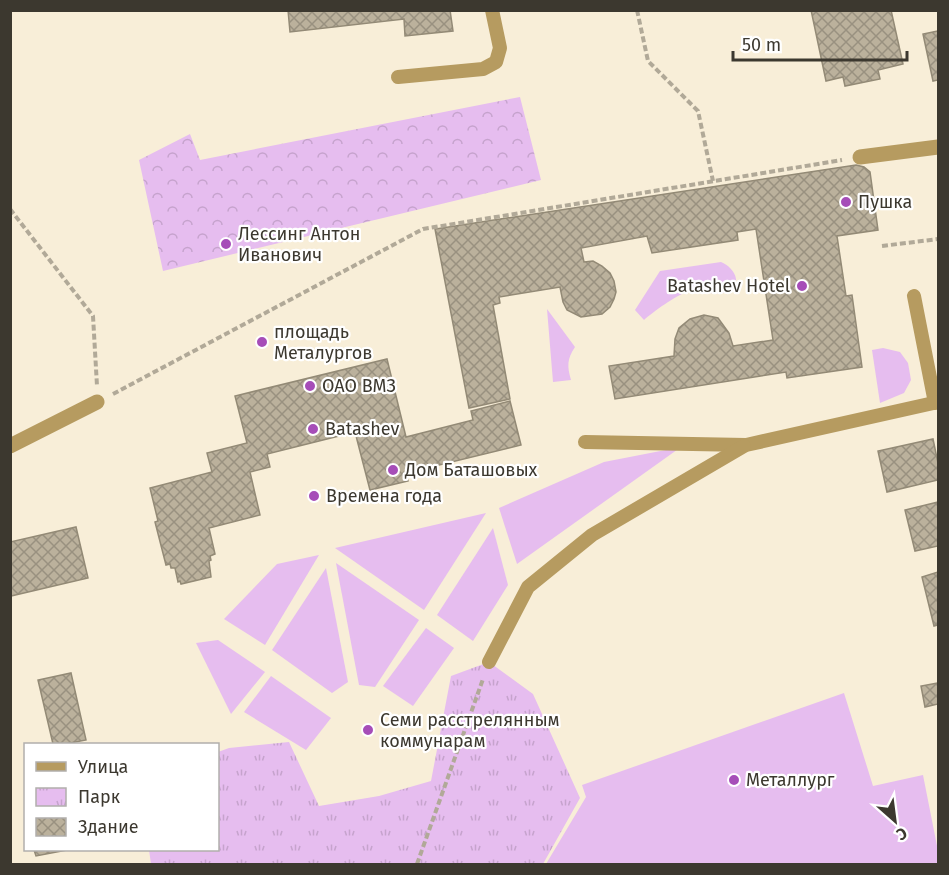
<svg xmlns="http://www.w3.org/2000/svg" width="949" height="875" viewBox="0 0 949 875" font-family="'Fira Sans',sans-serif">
  <defs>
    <pattern id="forest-crowns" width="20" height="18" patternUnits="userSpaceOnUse" patternTransform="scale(1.5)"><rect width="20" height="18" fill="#e6bdef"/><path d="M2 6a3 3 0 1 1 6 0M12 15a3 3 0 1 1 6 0" fill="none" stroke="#c6a3cd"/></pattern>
    <pattern id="park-tufts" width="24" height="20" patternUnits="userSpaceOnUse" patternTransform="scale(1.5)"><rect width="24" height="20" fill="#e6bdef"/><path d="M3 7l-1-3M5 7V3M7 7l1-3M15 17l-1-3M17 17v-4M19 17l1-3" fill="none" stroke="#c6a3cd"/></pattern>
    <pattern id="building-cross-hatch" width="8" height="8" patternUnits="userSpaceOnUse" patternTransform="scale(1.5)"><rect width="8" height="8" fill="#bbb19c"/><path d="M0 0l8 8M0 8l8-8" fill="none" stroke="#999180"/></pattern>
  </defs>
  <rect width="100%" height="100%" fill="#f8eed8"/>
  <!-- green -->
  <g fill="#e6bdef">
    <path d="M721,262C728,265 735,271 736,279C737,302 700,290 688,292C677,294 652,313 644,320L635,310L660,271Z"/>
    <path d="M547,309L575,347C567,359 567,366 571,380L553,382Z"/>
    <polygon points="883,348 900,352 908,363 911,380 904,393 880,403 872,350"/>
    <polygon points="681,447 517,564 499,508 604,462"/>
    <polygon points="486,513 424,610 335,548"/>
    <polygon points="493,528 508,585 473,641 437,615"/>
    <polygon points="319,555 265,645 224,619 277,564"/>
    <polygon points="336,563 419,620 375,687 359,685"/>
    <polygon points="326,568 348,682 332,693 272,650"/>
    <polygon points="426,628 454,648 413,706 383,686"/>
    <polygon points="218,640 265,672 231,714 196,643"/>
    <polygon points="271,676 331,718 306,750 244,712"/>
    <polygon points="844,693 873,786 923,775 938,851 938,864 546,864 586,797 582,785"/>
  </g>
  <!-- forest -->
  <polygon fill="url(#forest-crowns)" points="520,97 541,180 163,271 139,160 190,134 200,160"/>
  <!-- park -->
  <polygon fill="url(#park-tufts)" points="489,662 533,694 580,798 543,864 151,864 149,850 218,850 218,752 229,748 289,742 319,806 379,796 431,781 451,676"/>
  <!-- building -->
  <g fill="url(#building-cross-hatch)" stroke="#938a76" stroke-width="1.5">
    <polygon points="288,10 450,10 453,31 405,36 404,19 290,32"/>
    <polygon points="811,10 891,10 903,64 878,70 880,79 845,86 843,77 826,81"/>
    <polygon points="938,31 938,80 933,81 923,34"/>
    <polygon points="856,165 864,167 870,172 878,230 837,236 846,296 852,295 862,367 787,378 786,372 615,399 609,366 674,356 675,339 679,328 690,319 704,315 718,318 729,333 733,346 773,340 756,229 737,232 738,240 652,253 647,236 581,248 584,262 593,261 602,266 610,273 614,281 616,292 614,299 610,307 602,314 581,317 567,310 563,302 560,287 499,297 500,303 493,305 510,399 469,408 435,229"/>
    <polygon points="387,359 406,437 473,420 471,411 510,401 521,445 406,473 408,481 370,490 355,432 267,454 270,467 250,472 260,515 209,528 215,554 210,556 211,560 209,561 211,577 181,584 180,581 178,582 175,568 171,568 170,564 166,565 155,522 158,521 150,488 212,472 207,453 247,443 235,396"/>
    <polygon points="933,439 938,463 938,480 887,492 878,451"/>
    <polygon points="938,502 938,546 915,551 905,510"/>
    <polygon points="76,527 88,578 11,596 10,542"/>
    <polygon points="938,572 938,625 934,626 922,577"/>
    <polygon points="71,673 86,740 65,744 53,744 38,680"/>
    <polygon points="938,683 938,704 925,707 921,686"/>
    <polygon points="34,850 67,850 36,856"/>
  </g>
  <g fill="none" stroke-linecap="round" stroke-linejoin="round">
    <!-- path -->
    <g stroke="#b1a998" stroke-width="4" stroke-dasharray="6 3" stroke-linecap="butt">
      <polyline points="637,10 648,61 698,111 713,181"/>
      <polyline points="10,209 93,316 97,386"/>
      <polyline points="882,246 938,239"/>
      <polyline points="113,394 423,229 842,160"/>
      <polyline points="417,864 483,679"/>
    </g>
    <!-- lane -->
    <g stroke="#b69b60" stroke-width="14">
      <polyline points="398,77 483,69 496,62 500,48 492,10"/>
      <polyline points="914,296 935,403"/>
      <polyline points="585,442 746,445 938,402"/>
      <polyline points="489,662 528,587 592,535 744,446"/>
    </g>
    <!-- street -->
    <g stroke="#b69b60" stroke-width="15">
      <polyline points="860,157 938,147"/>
      <polyline points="10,446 97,402"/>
    </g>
  </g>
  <!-- markers -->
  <g fill="#a64db8" stroke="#fff" stroke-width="2">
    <circle cx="846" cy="202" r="6"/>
    <circle cx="226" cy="244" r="6"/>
    <circle cx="802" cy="286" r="6"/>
    <circle cx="262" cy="342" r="6"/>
    <circle cx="310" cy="386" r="6"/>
    <circle cx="313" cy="429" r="6"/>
    <circle cx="393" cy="470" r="6"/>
    <circle cx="314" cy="496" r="6"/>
    <circle cx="368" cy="730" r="6"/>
    <circle cx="734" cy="780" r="6"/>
  </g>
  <g text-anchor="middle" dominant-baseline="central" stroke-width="4.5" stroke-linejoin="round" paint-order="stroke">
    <!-- poi labels -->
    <g font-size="18" fill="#3c382f" stroke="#fff" text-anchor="start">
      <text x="858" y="202">Пушка</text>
      <text x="238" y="234">Лессинг Антон<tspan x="238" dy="21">Иванович</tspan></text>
      <text x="790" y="286" text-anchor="end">Batashev Hotel</text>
      <text x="274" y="332">площадь<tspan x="274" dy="21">Металургов</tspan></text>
      <text x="322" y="386">ОАО ВМЗ</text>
      <text x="325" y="429">Batashev</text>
      <text x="405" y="470">Дом Баташовых</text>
      <text x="326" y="496">Времена года</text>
      <text x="380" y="720">Семи расстрелянным<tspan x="380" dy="21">коммунарам</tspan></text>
      <text x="746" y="780">Металлург</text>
    </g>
  </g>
  <!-- border -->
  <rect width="949" height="875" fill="none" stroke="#3c382f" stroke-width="24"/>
  <!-- legend -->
  <rect x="24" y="743" width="195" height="108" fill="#ffffff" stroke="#b1afac" stroke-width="1.5"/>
  <rect x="36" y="762" width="30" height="9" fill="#b69b60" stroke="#b1afac" stroke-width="1.5"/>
  <text x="78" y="773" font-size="18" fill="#3c382f">Улица</text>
  <rect x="36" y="788" width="30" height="18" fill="url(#park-tufts)" stroke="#b1afac" stroke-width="1.5"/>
  <text x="78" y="803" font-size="18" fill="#3c382f">Парк</text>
  <rect x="36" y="818" width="30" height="18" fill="url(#building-cross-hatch)" stroke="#b1afac" stroke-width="1.5"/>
  <text x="78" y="833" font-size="18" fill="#3c382f">Здание</text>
  <!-- north arrow -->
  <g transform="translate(895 821) rotate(152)" stroke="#ffffff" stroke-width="4.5" paint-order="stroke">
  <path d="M0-4.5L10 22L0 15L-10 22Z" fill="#3c382f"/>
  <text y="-9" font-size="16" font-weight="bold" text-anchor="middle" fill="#3c382f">С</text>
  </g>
  <!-- scale -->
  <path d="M733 51v9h174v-9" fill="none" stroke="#3c382f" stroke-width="3"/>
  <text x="742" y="51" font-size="18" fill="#3c382f" stroke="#ffffff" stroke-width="4.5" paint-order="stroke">50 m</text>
</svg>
